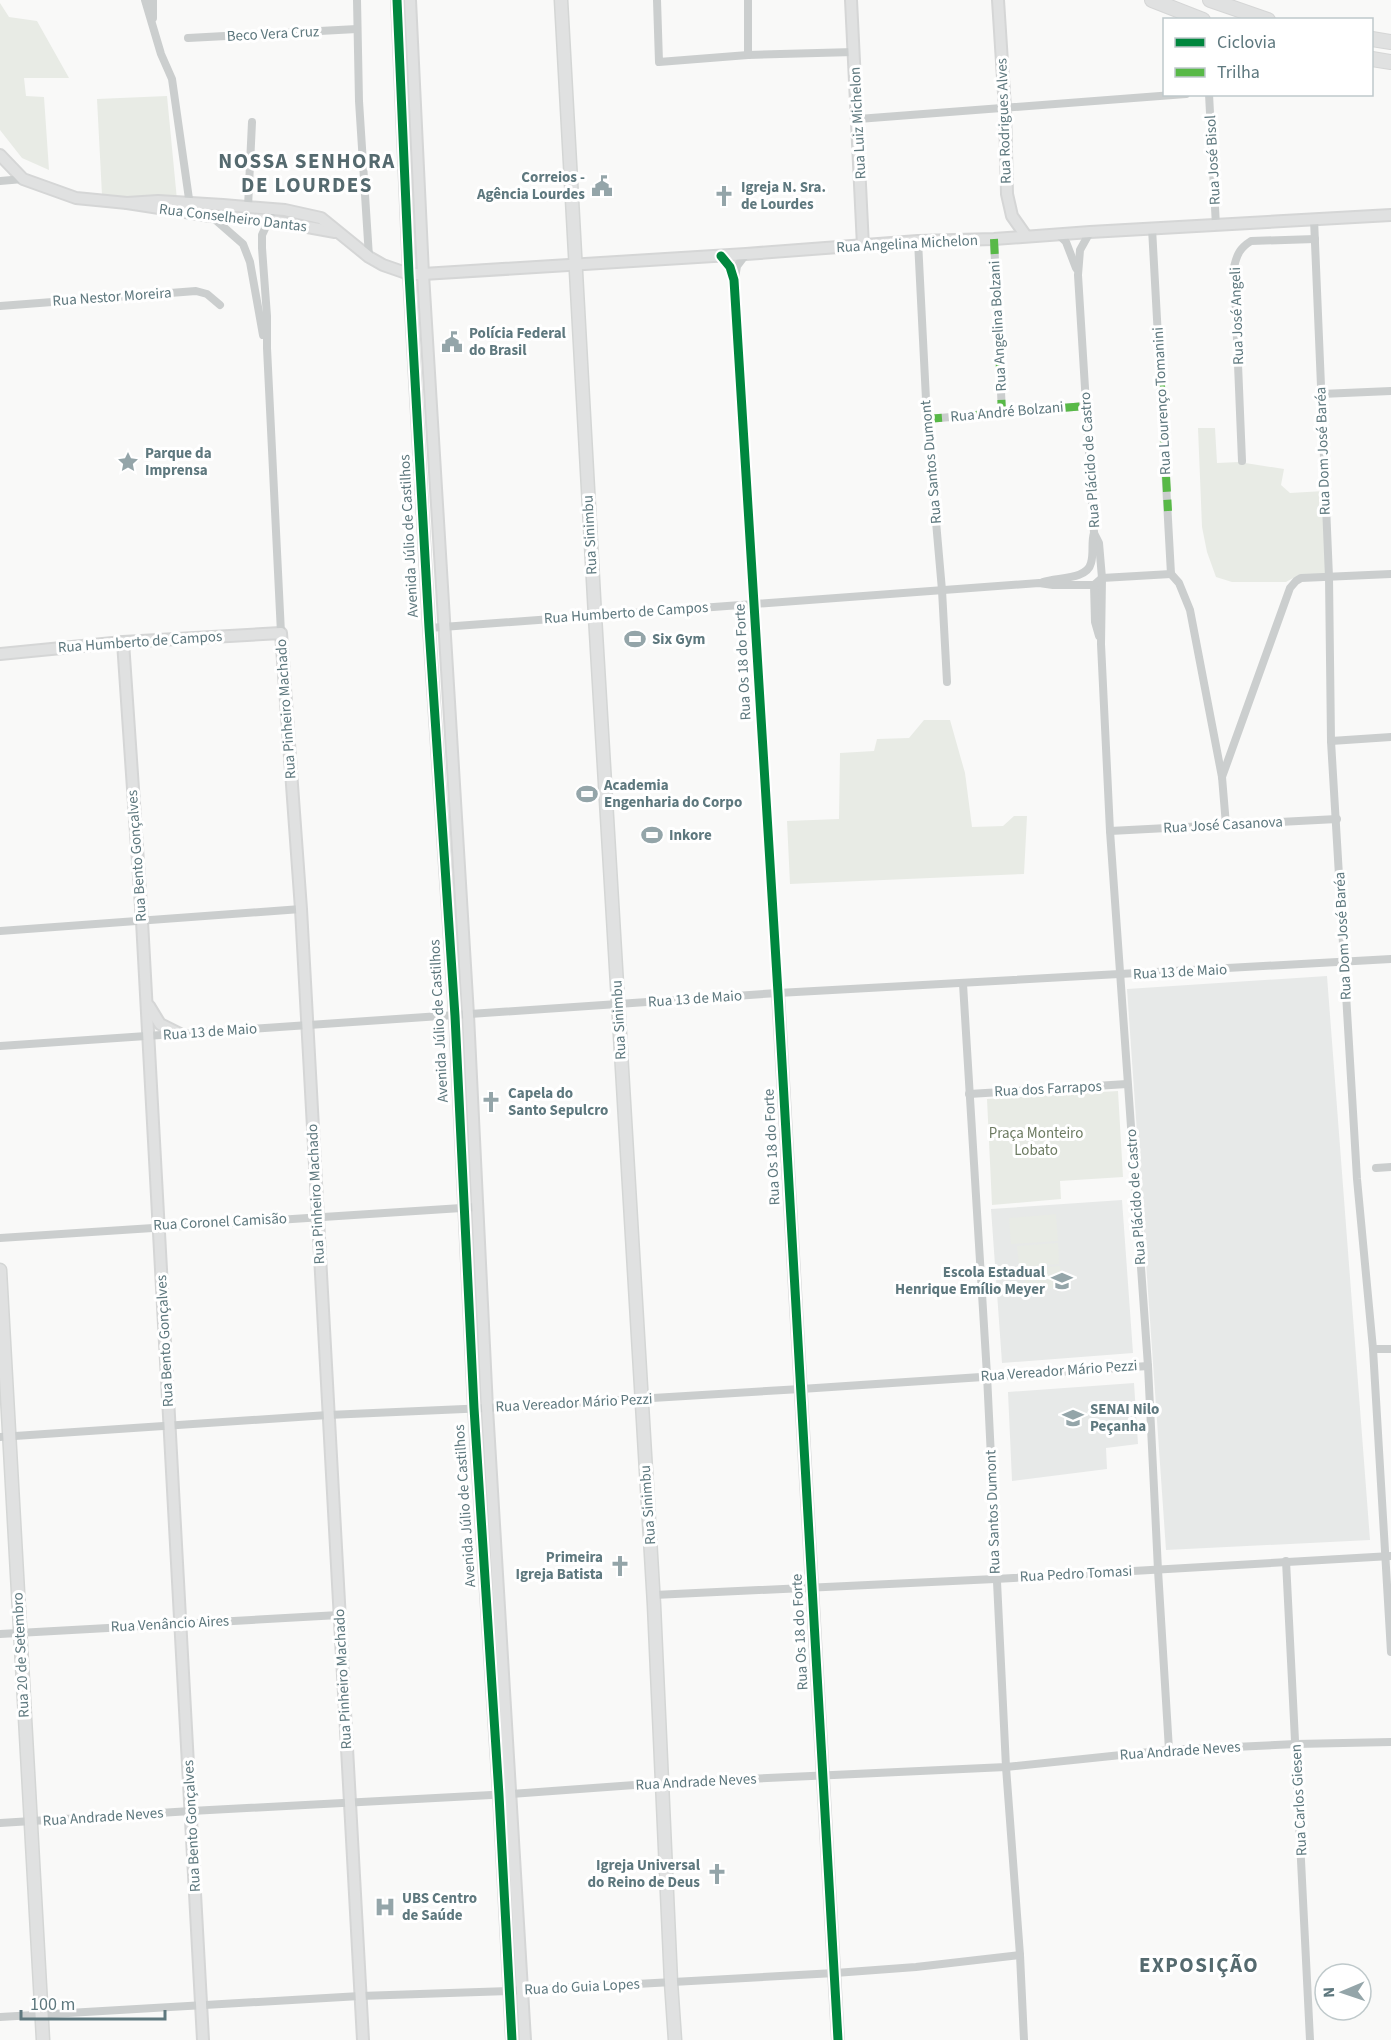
<svg xmlns="http://www.w3.org/2000/svg" width="1391" height="2040" viewBox="0 0 1391 2040" font-family="'Source Sans 3',sans-serif">
  <rect width="100%" height="100%" fill="#f9f9f8"/>
  <!-- built -->
  <g fill="#e7e9e8">
    <polygon points="1327,976 1370,1540 1166,1550 1127,989"/>
    <polygon points="1122,1200 1133,1353 1002,1363 991,1209"/>
    <polygon points="1134,1383 1138,1444 1106,1448 1107,1469 1012,1481 1008,1392"/>
  </g>
  <!-- green -->
  <g fill="#e8ebe5">
    <polygon points="0,3 9,17 37,21 69,78 24,78 26,96 44,97 49,170 22,158 0,130"/>
    <polygon points="167,96 177,200 102,195 97,99"/>
    <polygon points="1198,428 1215,428 1217,463 1239,462 1284,469 1281,485 1290,493 1324,491 1327,575 1295,577 1286,582 1232,582 1216,577 1207,552 1202,527"/>
    <polygon points="924,720 950,720 965,773 972,827 1003,826 1014,816 1027,816 1024,874 790,884 787,821 839,819 840,753 874,751 877,739 909,738"/>
    <polygon points="1118,1091 1123,1177 1060,1181 1061,1199 992,1205 987,1099"/>
    <polygon points="1056,1214 1058,1241 1011,1244 1009,1218"/>
    <polygon points="1058,1243 1059,1264 1019,1267 1017,1246"/>
    <polygon points="1060,1266 1062,1287 1025,1290 1024,1269"/>
  </g>
  <g fill="none" stroke-linecap="round" stroke-linejoin="round">
    <defs>
      <g id="secondary">
        <polyline points="397,0 409,274 429,628 455,1016 474,1408 499,1795 512,2040"/>
        <polyline points="410,0 423,274 468,1015 487,1408 525,2040"/>
        <polyline points="851,0 863,246"/>
        <polyline points="998,0 1005,109 1007,194 1012,216 1026,236"/>
        <polyline points="0,155 23,179 76,198 127,203 211,216 269,220 335,232"/>
        <polyline points="127,203 158,201 223,205 285,210 321,218 369,257 383,265 409,274 423,274 746,254 918,241 994,239 1090,232 1391,215"/>
        <polyline points="123,642 142,921 203,2040"/>
        <polyline points="0,654 123,642 281,633 301,909 363,2040"/>
        <polyline points="778,993 838,2040"/>
        <polyline points="149,1006 160,1024 180,1034"/>
      </g>
      <g id="primary">
        <polyline points="561,0 595,616 654,1605 671,1982 675,2040"/>
        <polyline points="0,1270 43,2040"/>
      </g>
      <g id="highway">
        <polyline points="1152,0 1203,20"/>
        <polyline points="1210,0 1268,20"/>
        <polyline points="1372,39 1391,42"/>
        <polyline points="1372,59 1391,62"/>
      </g>
    </defs>
    <!-- secondary casing -->
    <use href="#secondary" stroke="#d5d6d6" stroke-width="14"/>
    <!-- primary casing -->
    <use href="#primary" stroke="#d4d6d5" stroke-width="15"/>
    <!-- highway casing -->
    <use href="#highway" stroke="#d5d6d6" stroke-width="16"/>
    <!-- street -->
    <g stroke="#cbcece" stroke-width="8">
      <polyline points="145,0 161,54 172,79 190,206"/>
      <polyline points="357,0 359,101 369,257"/>
      <polyline points="657,0 659,62 748,55 854,52"/>
      <polyline points="748,0 748,55"/>
      <polyline points="153,18 153,0"/>
      <polyline points="188,38 357,29"/>
      <polyline points="1209,94 1216,226"/>
      <polyline points="858,119 1186,94"/>
      <polyline points="0,181 23,179"/>
      <polyline points="248,207 252,122"/>
      <polyline points="211,216 243,244 250,262 263,335"/>
      <polyline points="272,218 269,220 262,235 262,248 267,316 267,348 281,633"/>
      <polyline points="1314,219 1329,577 1331,741 1357,1179 1373,1349 1391,1652"/>
      <polyline points="1152,228 1171,574"/>
      <polyline points="1090,232 1080,250 1078,275 1094,533 1099,543 1102,578 1101,644 1110,831 1148,1366 1158,1570 1169,1750"/>
      <polyline points="1059,235 1066,242 1076,268"/>
      <polyline points="994,239 1002,413"/>
      <polyline points="918,241 927,419 942,590 947,682"/>
      <polyline points="721,256 730,267 734,280 778,993"/>
      <polyline points="735,278 737,266 746,254"/>
      <polyline points="0,306 196,291 207,294 220,305"/>
      <polyline points="1321,394 1391,391"/>
      <polyline points="927,419 1086,406"/>
      <path d="M1242,461L1234,267C1237,254 1240,248 1251,241L1315,239"/>
      <polyline points="1171,574 1179,583 1190,610 1222,777 1226,825"/>
      <path d="M1043,582C1057,577 1087,580 1091,563C1094,553 1091,543 1094,533"/>
      <polyline points="1094,585 1095,622 1099,636"/>
      <polyline points="429,628 1039,583 1053,585 1094,585 1102,578 1171,574"/>
      <polyline points="1331,741 1391,737"/>
      <polyline points="1222,777 1290,588 1296,581 1301,578 1391,574"/>
      <polyline points="1110,831 1337,819"/>
      <polyline points="0,931 301,909"/>
      <polyline points="963,984 987,1375 1006,1767 1020,1955 1024,2040"/>
      <polyline points="0,1046 778,993 1391,959"/>
      <polyline points="969,1094 1127,1084"/>
      <polyline points="1376,1168 1391,1167"/>
      <polyline points="0,1238 477,1207"/>
      <polyline points="1373,1349 1391,1349"/>
      <polyline points="0,1437 328,1415 487,1408 801,1389 1148,1366"/>
      <polyline points="1286,1561 1310,2040"/>
      <polyline points="654,1595 995,1579 1391,1556"/>
      <polyline points="0,1634 339,1615"/>
      <polyline points="0,1823 191,1811 511,1794 662,1783 1006,1767 1169,1750 1296,1744 1391,1742"/>
      <polyline points="0,2017 360,1996 509,1991 835,1973 916,1967 1020,1955"/>
    </g>
    <!-- secondary -->
    <use href="#secondary" stroke="#e0e1e1" stroke-width="10"/>
    <!-- primary -->
    <use href="#primary" stroke="#e0e1e1" stroke-width="12"/>
    <!-- highway -->
    <use href="#highway" stroke="#e0e1e1" stroke-width="14"/>
    <!-- quiet -->
    <g stroke="#58b947" stroke-width="8" stroke-dasharray="15 8" stroke-linecap="butt">
      <polyline points="994,239 1002,413"/>
      <polyline points="1161,385 1168,511"/>
      <polyline points="927,419 1086,406"/>
    </g>
    <defs>
      <g id="cycleway">
        <polyline points="397,0 409,274 429,628 455,1016 474,1408 499,1795 512,2040"/>
        <polyline points="721,256 730,267 734,280 778,993 838,2040"/>
      </g>
    </defs>
    <!-- cycleway casing -->
    <use href="#cycleway" stroke="#fff" stroke-width="13"/>
    <!-- cycleway -->
    <use href="#cycleway" stroke="#00873e" stroke-width="9"/>
  </g>
  <!-- icons -->
  <defs>
    <symbol id="civic-bare" viewBox="-9 -9 18 18"><path d="M-.6-6.5H3V-4.5H.6V-3L4-1V1h2V6H-6V1h2V-1L-.6-3ZM-1.2 2.5V6h2.4V2.5Z" fill="#94a5a9" stroke="#fff" stroke-width="2.5" paint-order="stroke"/></symbol>
    <symbol id="church-bare" viewBox="-9 -9 18 18"><path d="M-1.2-6h2.4v3.5h3.3v2.4h-3.3V6h-2.4V-.1h-3.3v-2.4h3.3Z" fill="#94a5a9" stroke="#fff" stroke-width="2.5" paint-order="stroke"/></symbol>
    <symbol id="sight-bare" viewBox="-9 -9 18 18"><path d="M0-6L1.8-2.2L6-1.7L2.9 1.2L3.7 5.4L0 3.3L-3.7 5.4L-2.9 1.2L-6-1.7L-1.8-2.2Z" fill="#94a5a9" stroke="#fff" stroke-width="2.5" paint-order="stroke"/></symbol>
    <symbol id="stadium-bare" viewBox="-9 -9 18 18"><path d="M0-5a6.5 5 0 1 0 0 10a6.5 5 0 1 0 0-10ZM-3.5-1.8h7v3.6h-7Z" fill="#94a5a9" stroke="#fff" stroke-width="2.5" paint-order="stroke"/></symbol>
    <symbol id="school-bare" viewBox="-9 -9 18 18"><path d="M0-5L7-2L0 1L-7-2ZM-4 1L0 2.5L4 1V4Q0 6-4 4Z" fill="#94a5a9" stroke="#fff" stroke-width="2.5" paint-order="stroke"/></symbol>
    <symbol id="university-bare" viewBox="-9 -9 18 18"><path d="M0-5L7-2L0 1L-7-2ZM-4 1L0 2.5L4 1V4Q0 6-4 4Z" fill="#94a5a9" stroke="#fff" stroke-width="2.5" paint-order="stroke"/></symbol>
    <symbol id="hospital-bare" viewBox="-9 -9 18 18"><path d="M-5-5h3v3.5h4V-5h3V5h-3V1.5h-4V5h-3Z" fill="#94a5a9" stroke="#fff" stroke-width="2.5" paint-order="stroke"/></symbol>
  </defs>
  <g fill-rule="evenodd">
    <use href="#civic-bare" x="587" y="171" width="30" height="30"/>
    <use href="#church-bare" x="709" y="181" width="30" height="30"/>
    <use href="#civic-bare" x="437" y="327" width="30" height="30"/>
    <use href="#sight-bare" x="113" y="447" width="30" height="30"/>
    <use href="#stadium-bare" x="620" y="624" width="30" height="30"/>
    <use href="#stadium-bare" x="572" y="779" width="30" height="30"/>
    <use href="#stadium-bare" x="637" y="820" width="30" height="30"/>
    <use href="#church-bare" x="476" y="1087" width="30" height="30"/>
    <use href="#school-bare" x="1047" y="1266" width="30" height="30"/>
    <use href="#university-bare" x="1058" y="1403" width="30" height="30"/>
    <use href="#church-bare" x="605" y="1551" width="30" height="30"/>
    <use href="#church-bare" x="702" y="1859" width="30" height="30"/>
    <use href="#hospital-bare" x="370" y="1892" width="30" height="30"/>
  </g>
  <g text-anchor="middle" dominant-baseline="central" stroke-width="6" stroke-linejoin="round" paint-order="stroke">
    <!-- street labels -->
    <g font-size="15" fill="#5e787e" stroke="#fff">
      <text transform="translate(273 34) rotate(-3)">Beco Vera Cruz</text>
      <text transform="translate(1004 121) rotate(-92)">Rua Rodrigues Alves</text>
      <text transform="translate(858 123) rotate(-93)">Rua Luiz Michelon</text>
      <text transform="translate(1213 160) rotate(-93)">Rua José Bisol</text>
      <text transform="translate(233 218) rotate(7)">Rua Conselheiro Dantas</text>
      <text transform="translate(907 244) rotate(-3)">Rua Angelina Michelon</text>
      <text transform="translate(112 297) rotate(-4)">Rua Nestor Moreira</text>
      <text transform="translate(1237 316) rotate(-92)">Rua José Angeli</text>
      <text transform="translate(998 326) rotate(-93)">Rua Angelina Bolzani</text>
      <text transform="translate(1162 401) rotate(-93)">Rua Lourenço Tomanini</text>
      <text transform="translate(1007 412) rotate(-5)">Rua André Bolzani</text>
      <text transform="translate(1323 451) rotate(-92)">Rua Dom José Baréa</text>
      <text transform="translate(1090 460) rotate(-94)">Rua Plácido de Castro</text>
      <text transform="translate(931 462) rotate(-95)">Rua Santos Dumont</text>
      <text transform="translate(590 535) rotate(-93)">Rua Sinimbu</text>
      <text transform="translate(409 536) rotate(-93)">Avenida Júlio de Castilhos</text>
      <text transform="translate(626 613) rotate(-4)">Rua Humberto de Campos</text>
      <text transform="translate(140 642) rotate(-4)">Rua Humberto de Campos</text>
      <text transform="translate(743 662) rotate(-93)">Rua Os 18 do Forte</text>
      <text transform="translate(286 709) rotate(-94)">Rua Pinheiro Machado</text>
      <text transform="translate(1223 825) rotate(-3)">Rua José Casanova</text>
      <text transform="translate(137 856) rotate(-94)">Rua Bento Gonçalves</text>
      <text transform="translate(1343 936) rotate(-93)">Rua Dom José Baréa</text>
      <text transform="translate(1180 972) rotate(-3)">Rua 13 de Maio</text>
      <text transform="translate(695 999) rotate(-4)">Rua 13 de Maio</text>
      <text transform="translate(619 1020) rotate(-93)">Rua Sinimbu</text>
      <text transform="translate(439 1021) rotate(-93)">Avenida Júlio de Castilhos</text>
      <text transform="translate(210 1032) rotate(-4)">Rua 13 de Maio</text>
      <text transform="translate(1048 1089) rotate(-3)">Rua dos Farrapos</text>
      <text transform="translate(772 1147) rotate(-93)">Rua Os 18 do Forte</text>
      <text transform="translate(316 1194) rotate(-93)">Rua Pinheiro Machado</text>
      <text transform="translate(1136 1197) rotate(-94)">Rua Plácido de Castro</text>
      <text transform="translate(220 1222) rotate(-3)">Rua Coronel Camisão</text>
      <text transform="translate(165 1341) rotate(-93)">Rua Bento Gonçalves</text>
      <text transform="translate(1059 1371) rotate(-4)">Rua Vereador Mário Pezzi</text>
      <text transform="translate(574 1403) rotate(-3)">Rua Vereador Mário Pezzi</text>
      <text transform="translate(648 1505) rotate(-94)">Rua Sinimbu</text>
      <text transform="translate(465 1506) rotate(-94)">Avenida Júlio de Castilhos</text>
      <text transform="translate(993 1512) rotate(-92)">Rua Santos Dumont</text>
      <text transform="translate(1076 1574) rotate(-3)">Rua Pedro Tomasi</text>
      <text transform="translate(170 1624) rotate(-3)">Rua Venâncio Aires</text>
      <text transform="translate(800 1632) rotate(-93)">Rua Os 18 do Forte</text>
      <text transform="translate(21 1655) rotate(-93)">Rua 20 de Setembro</text>
      <text transform="translate(343 1679) rotate(-93)">Rua Pinheiro Machado</text>
      <text transform="translate(1180 1751) rotate(-4)">Rua Andrade Neves</text>
      <text transform="translate(696 1782) rotate(-3)">Rua Andrade Neves</text>
      <text transform="translate(1299 1800) rotate(-93)">Rua Carlos Giesen</text>
      <text transform="translate(103 1817) rotate(-4)">Rua Andrade Neves</text>
      <text transform="translate(192 1826) rotate(-93)">Rua Bento Gonçalves</text>
      <text transform="translate(582 1987) rotate(-3)">Rua do Guia Lopes</text>
    </g>
    <!-- poi labels -->
    <g font-size="15" font-weight="bold" fill="#5e787e" stroke="#fff" text-anchor="start">
      <text x="585" y="177" text-anchor="end">Correios -<tspan x="585" dy="17">Agência Lourdes</tspan></text>
      <text x="741" y="187">Igreja N. Sra.<tspan x="741" dy="17">de Lourdes</tspan></text>
      <text x="469" y="333">Polícia Federal<tspan x="469" dy="17">do Brasil</tspan></text>
      <text x="145" y="453">Parque da<tspan x="145" dy="17">Imprensa</tspan></text>
      <text x="652" y="639">Six Gym</text>
      <text x="604" y="785">Academia<tspan x="604" dy="17">Engenharia do Corpo</tspan></text>
      <text x="669" y="835">Inkore</text>
      <text x="508" y="1093">Capela do<tspan x="508" dy="17">Santo Sepulcro</tspan></text>
      <text x="1045" y="1272" text-anchor="end">Escola Estadual<tspan x="1045" dy="17">Henrique Emílio Meyer</tspan></text>
      <text x="1090" y="1409">SENAI Nilo<tspan x="1090" dy="17">Peçanha</tspan></text>
      <text x="603" y="1557" text-anchor="end">Primeira<tspan x="603" dy="17">Igreja Batista</tspan></text>
      <text x="700" y="1865" text-anchor="end">Igreja Universal<tspan x="700" dy="17">do Reino de Deus</tspan></text>
      <text x="402" y="1898">UBS Centro<tspan x="402" dy="17">de Saúde</tspan></text>
    </g>
    <!-- park labels -->
    <g font-size="15" fill="#6d7b62" stroke="#fff">
      <text x="1036" y="1133">Praça Monteiro<tspan x="1036" dy="17">Lobato</tspan></text>
    </g>
    <!-- district labels -->
    <g font-size="21" font-weight="bold" letter-spacing="1.5" fill="#556a6f" stroke="#fff">
      <text x="307" y="161">NOSSA SENHORA<tspan x="307" dy="24">DE LOURDES</tspan></text>
      <text x="1199" y="1965">EXPOSIÇÃO</text>
    </g>
  </g>
  <!-- legend -->
  <rect x="1163" y="18" width="210" height="78" fill="#ffffff" stroke="#bfc9cb" stroke-width="1.5"/>
  <rect x="1175" y="38" width="30" height="9" fill="#00873e" stroke="#bfc9cb" stroke-width="1.5"/>
  <text x="1217" y="48" font-size="18" fill="#5e787e">Ciclovia</text>
  <rect x="1175" y="68" width="30" height="9" fill="#58b947" stroke="#bfc9cb" stroke-width="1.5"/>
  <text x="1217" y="78" font-size="18" fill="#5e787e">Trilha</text>
  <!-- north arrow -->
  <g transform="translate(1343 1992) rotate(268)"><circle r="28" fill="#ffffff" stroke="#bfc9cb" stroke-width="1.5"/>
  <path d="M0-4.5L10 22L0 15L-10 22Z" fill="#94a5a9"/>
  <text y="-9" font-size="16" font-weight="bold" text-anchor="middle" fill="#5e787e">N</text>
  </g>
  <!-- scale -->
  <path d="M21 2010v9h144v-9" fill="none" stroke="#5e787e" stroke-width="3"/>
  <text x="30" y="2010" font-size="18" fill="#5e787e" stroke="#ffffff" stroke-width="4.5" paint-order="stroke">100 m</text>
</svg>
